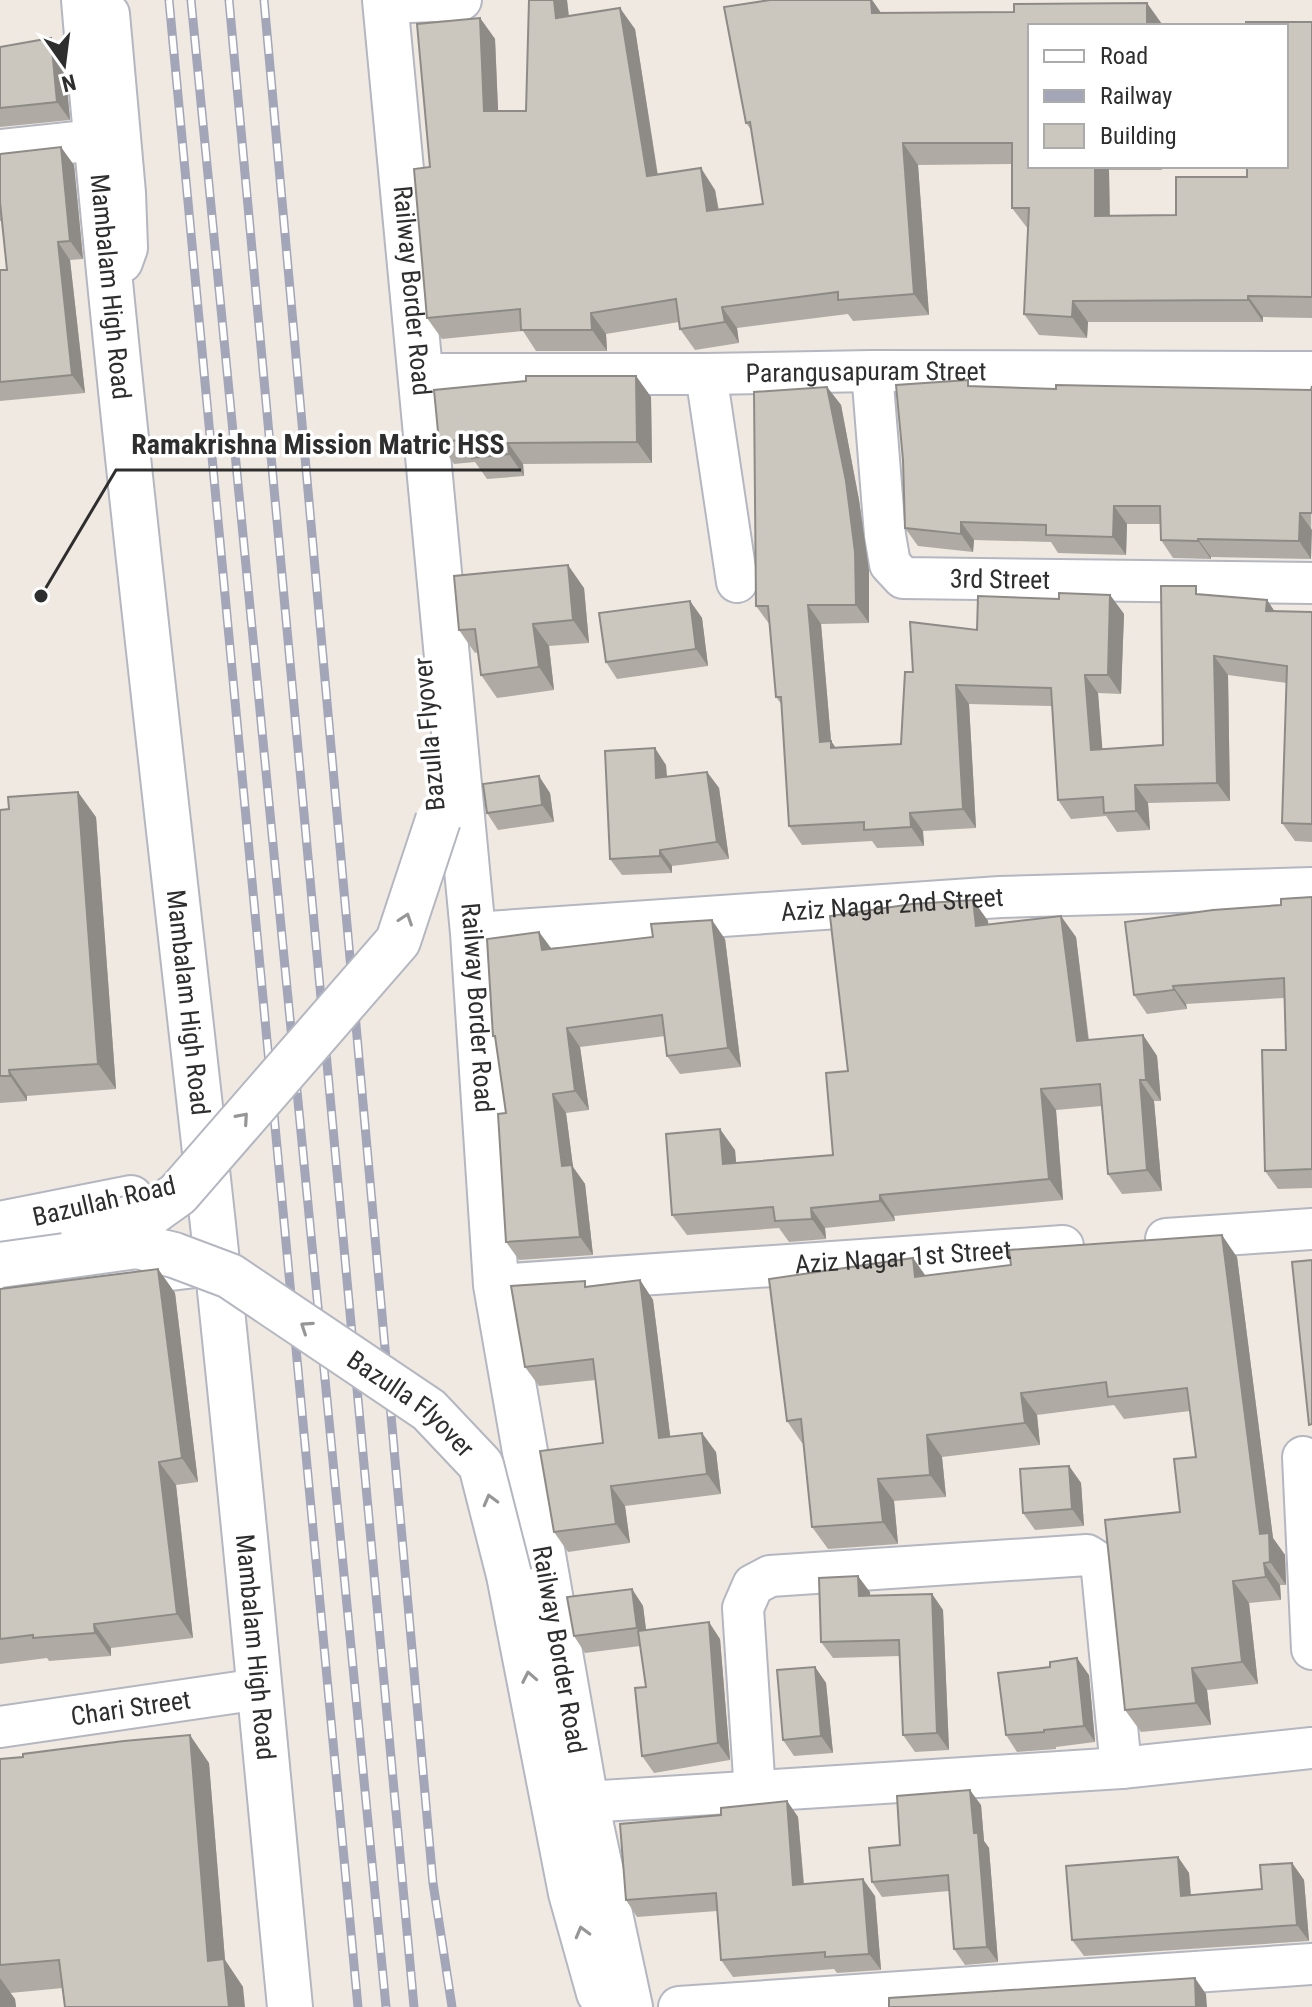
<svg xmlns="http://www.w3.org/2000/svg" width="1312" height="2007" viewBox="0 0 1312 2007" font-family="'Roboto Condensed',sans-serif">
  <rect width="100%" height="100%" fill="#efe9e1"/>
  <g fill="none" stroke-linecap="round" stroke-linejoin="round">
    <defs>
      <g id="street">
        <polyline points="385,3 461,0"/>
        <polyline points="109,14 125,193 127,248 122,262"/>
        <polyline points="0,150 96,140"/>
        <path id="s1" d="M872,371L885,535L890,564L903,578L1312,583"/>
        <path id="s2" d="M420,374H706L872,371L1312,372"/>
        <polyline points="706,374 737,582"/>
        <path id="s3" d="M473,933L1000,897L1312,888"/>
        <polyline points="1166,1239 1312,1229"/>
        <path id="s4" d="M496,1285L1063,1246"/>
        <polyline points="1303,1457 1312,1649"/>
        <path id="s5" d="M0,1727L260,1689"/>
        <polyline points="755,1793 743,1608 753,1585 770,1576 1087,1555 1098,1562 1102,1571 1121,1768"/>
        <polyline points="586,1802 1121,1768 1312,1748"/>
        <polyline points="679,2007 1312,1964"/>
      </g>
      <g id="secondary">
        <path id="s6" d="M84,0C117,391 164,780 207,1170C238,1448 263,1728 290,2007"/>
        <path id="s7" d="M385,0L473,933L496,1285L586,1802L630,2007"/>
        <polyline points="0,1224 131,1198"/>
        <polyline points="0,1289 203,1264"/>
        <polyline points="509,1575 571,1893 599,1993"/>
      </g>
    </defs>
    <!-- street casing -->
    <use href="#street" stroke="#b4b7c1" stroke-width="44"/>
    <!-- secondary casing -->
    <use href="#secondary" stroke="#b4b7c1" stroke-width="48"/>
    <!-- street -->
    <use href="#street" stroke="#fff" stroke-width="40"/>
    <!-- secondary -->
    <use href="#secondary" stroke="#fff" stroke-width="44"/>
    <defs>
      <g id="rail">
        <polyline points="169,0 358,2007"/>
        <polyline points="191,0 386,2007"/>
        <polyline points="229,0 414,2007"/>
        <polyline points="264,0 433,1883 452,2007"/>
      </g>
    </defs>
    <!-- rail casing -->
    <use href="#rail" stroke="#a3a6b8" stroke-width="9"/>
    <!-- rail -->
    <use href="#rail" stroke="#fff" stroke-width="6" stroke-dasharray="18" stroke-linecap="butt"/>
    <defs>
      <g id="secondary-bridge">
        <polyline points="83,1229 150,1214 178,1194 398,941 438,820"/>
        <path id="s8" d="M0,1265L137,1246L174,1255L230,1276L429,1410L481,1465L509,1575"/>
      </g>
    </defs>
    <!-- secondary-bridge casing -->
    <use href="#secondary-bridge" stroke="#b4b7c1" stroke-width="48" stroke-linecap="butt"/>
    <!-- secondary-bridge -->
    <use href="#secondary-bridge" stroke="#fff" stroke-width="44"/>
  </g>
  <!-- wall -->
  <g fill="#afaba4">
    <polygon points="529,0 567,0 569,16 635,29 658,175 715,190 719,210 763,204 752,131 746,123 770,0 872,0 881,13 1162,24 1030,166 1162,166 1162,170 1109,170 1110,216 1176,215 1247,177 1312,22 1312,318 1263,317 1263,322 1088,322 1087,338 1039,335 1024,314 1028,229 1012,208 1012,164 918,165 929,315 853,321 848,314 737,328 739,343 695,350 680,329 679,322 606,334 607,351 536,351 523,331 442,339 427,318 430,167 480,18 495,39 498,111 526,111"/>
    <polygon points="51,38 64,56 70,120 0,127 0,47"/>
    <polygon points="0,154 74,165 83,259 70,260 85,393 0,401 0,270 7,270 2,221 0,221"/>
    <polygon points="636,376 651,397 652,463 523,464 524,476 487,479 475,462 454,464 439,442"/>
    <polygon points="973,386 1056,389 1311,390 1312,386 1311,559 1211,557 1211,559 1173,558 1161,540 1161,524 1127,524 1126,555 1058,553 1051,542 974,540 973,552 918,546 905,528"/>
    <polygon points="827,387 841,405 859,500 869,571 869,623 821,624 831,741 835,747 901,744 913,672 977,630 1059,599 1110,595 1124,614 1121,694 1098,693 1102,749 1163,745 1202,594 1267,600 1274,611 1312,612 1312,842 1295,841 1282,823 1287,683 1228,675 1230,801 1148,803 1150,830 1117,832 1106,816 1071,819 1058,800 1052,706 969,704 976,828 923,831 924,846 877,848 872,841 802,845 789,826 782,705 776,697 770,625 756,606"/>
    <polygon points="584,588 589,643 549,646 554,690 497,698 481,675 478,652 475,653 459,630"/>
    <polygon points="690,601 702,618 708,666 617,679 606,662"/>
    <polygon points="666,765 667,777 707,772 719,788 729,859 672,866 672,873 622,875 610,859"/>
    <polygon points="550,793 554,822 498,830 487,813"/>
    <polygon points="9,809 96,817 116,1089 27,1096 27,1101 0,1103 0,810"/>
    <polygon points="1312,897 1312,1188 1278,1189 1265,1171 1286,1050 1284,998 1186,1004 1187,1009 1147,1014 1134,995 1281,905"/>
    <polygon points="973,900 988,921 988,925 1076,937 1089,1040 1143,1035 1157,1056 1161,1101 1154,1101 1162,1191 1122,1194 1108,1174 1102,1106 1056,1110 1063,1200 894,1216 895,1221 825,1228 826,1239 789,1242 779,1228 687,1235 672,1215 735,1150 736,1163 833,1155 848,1071"/>
    <polygon points="539,932 551,948 725,939 741,1067 680,1074 667,1056 665,1036 580,1047 589,1110 566,1113 573,1167 585,1184 593,1255 519,1260 506,1242 506,1113 496,1041 493,1036"/>
    <polygon points="1237,1257 1273,1538 1285,1555 1286,1585 1280,1585 1281,1600 1249,1603 1258,1684 1207,1690 1211,1725 1141,1732 1125,1710 1196,1457 1190,1411 1124,1419 1114,1405 1037,1415 1040,1445 942,1457 946,1497 894,1501 898,1544 828,1549 812,1527 804,1443 802,1443 787,1421 913,1258 926,1276"/>
    <polygon points="158,1269 175,1293 198,1482 176,1485 193,1638 111,1648 111,1656 49,1661 47,1658 0,1664 0,1289"/>
    <polygon points="640,1280 653,1300 670,1437 716,1452 721,1494 625,1506 630,1543 568,1552 554,1532 603,1443 596,1380 539,1386 525,1367 588,1286"/>
    <polygon points="1069,1466 1081,1483 1084,1526 1035,1530 1023,1513"/>
    <polygon points="632,1589 643,1606 646,1630 720,1639 730,1760 654,1773 642,1756 646,1687 640,1646 585,1653 574,1636"/>
    <polygon points="870,1592 870,1596 932,1594 943,1610 949,1750 915,1752 903,1735 900,1656 833,1658 821,1642"/>
    <polygon points="815,1667 826,1683 833,1753 794,1756 783,1740"/>
    <polygon points="1089,1675 1095,1742 1056,1747 1056,1749 1017,1752 1006,1735"/>
    <polygon points="0,1759 209,1763 225,1960 243,1987 63,1988 10,1993 15,1999 16,2007 0,2007"/>
    <polygon points="787,1801 798,1817 804,1884 875,1896 881,1970 837,1973 834,1969 733,1977 721,1960 717,1911 637,1917 626,1900 721,1815"/>
    <polygon points="981,1805 984,1841 989,1848 998,1962 965,1965 954,1949 949,1891 882,1897 872,1882 900,1845"/>
    <polygon points="1178,1857 1189,1873 1191,1895 1262,1889 1292,1863 1304,1880 1309,1941 1084,1956 1072,1940"/>
  </g>
  <!-- shaded-wall -->
  <g fill="#8e8b86">
    <polygon points="554,0 567,0 571,40 556,18"/>
    <polygon points="871,0 872,0 886,20 872,13"/>
    <polygon points="1147,3 1162,24 1162,26 1147,26"/>
    <polygon points="620,8 635,29 661,198 647,176"/>
    <polygon points="480,18 495,39 499,132 484,111"/>
    <polygon points="51,38 64,56 70,120 57,102"/>
    <polygon points="903,143 918,165 929,315 914,294"/>
    <polygon points="61,147 74,165 83,259 70,241"/>
    <polygon points="1095,166 1107,166 1109,170 1110,237 1095,216"/>
    <polygon points="701,168 715,190 722,233 707,211"/>
    <polygon points="58,242 70,260 85,393 72,375"/>
    <polygon points="1248,296 1263,317 1263,322 1248,300"/>
    <polygon points="1073,301 1088,322 1087,338 1072,317"/>
    <polygon points="722,307 737,328 739,343 725,322"/>
    <polygon points="591,313 606,334 607,351 592,330"/>
    <polygon points="636,376 651,397 652,463 637,442"/>
    <polygon points="827,387 841,405 859,500 869,571 869,623 856,605"/>
    <polygon points="508,443 523,464 524,476 509,454"/>
    <polygon points="1114,506 1127,524 1126,555 1113,537"/>
    <polygon points="1300,513 1312,530 1311,559 1299,541"/>
    <polygon points="961,522 974,540 973,552 961,534"/>
    <polygon points="1198,539 1211,557 1211,559 1198,541"/>
    <polygon points="568,565 584,588 589,643 573,620"/>
    <polygon points="1110,595 1124,614 1121,694 1108,675"/>
    <polygon points="1267,600 1280,619 1266,611"/>
    <polygon points="690,601 702,618 708,666 696,649"/>
    <polygon points="808,605 821,624 831,741 844,760 820,742"/>
    <polygon points="533,624 549,646 554,690 539,667"/>
    <polygon points="1214,656 1228,675 1230,801 1217,783"/>
    <polygon points="1085,675 1098,693 1104,769 1091,750"/>
    <polygon points="956,685 969,704 976,828 963,809"/>
    <polygon points="655,748 666,765 668,795 656,778"/>
    <polygon points="707,772 719,788 729,859 717,842"/>
    <polygon points="539,776 550,793 554,822 542,805"/>
    <polygon points="1135,785 1148,803 1150,830 1136,811"/>
    <polygon points="78,792 96,817 116,1089 98,1064"/>
    <polygon points="910,813 923,831 924,846 911,827"/>
    <polygon points="660,850 672,866 672,873 660,856"/>
    <polygon points="973,900 988,921 991,947 976,926"/>
    <polygon points="1061,916 1076,937 1091,1062 1077,1041"/>
    <polygon points="712,920 725,939 741,1067 728,1048"/>
    <polygon points="539,932 553,951 542,950"/>
    <polygon points="1173,986 1186,1004 1187,1009 1174,990"/>
    <polygon points="567,1028 580,1047 589,1110 575,1091"/>
    <polygon points="1143,1035 1157,1056 1161,1101 1146,1080"/>
    <polygon points="9,1070 27,1096 27,1101 10,1076"/>
    <polygon points="1140,1080 1154,1101 1162,1191 1147,1170"/>
    <polygon points="1041,1089 1056,1110 1063,1200 1049,1179"/>
    <polygon points="553,1094 566,1113 573,1167 585,1184 593,1255 580,1237 562,1166"/>
    <polygon points="720,1129 735,1150 738,1184 723,1164"/>
    <polygon points="880,1195 894,1216 895,1221 880,1201"/>
    <polygon points="811,1208 825,1228 826,1239 812,1219"/>
    <polygon points="1222,1235 1237,1257 1273,1538 1285,1555 1286,1585 1270,1562 1260,1534"/>
    <polygon points="913,1258 928,1280 915,1277"/>
    <polygon points="158,1269 175,1293 198,1482 182,1458"/>
    <polygon points="640,1280 653,1300 673,1458 659,1438"/>
    <polygon points="1021,1393 1037,1415 1040,1445 1025,1423"/>
    <polygon points="702,1433 716,1452 721,1494 707,1474"/>
    <polygon points="927,1435 942,1457 946,1497 930,1475"/>
    <polygon points="159,1462 176,1485 193,1638 177,1614"/>
    <polygon points="1069,1466 1081,1483 1084,1526 1072,1509"/>
    <polygon points="878,1479 894,1501 898,1544 883,1522"/>
    <polygon points="611,1486 625,1506 630,1543 616,1524"/>
    <polygon points="1264,1563 1280,1585 1281,1600 1266,1577"/>
    <polygon points="858,1576 870,1592 871,1613 859,1596"/>
    <polygon points="1233,1581 1249,1603 1258,1684 1242,1662"/>
    <polygon points="632,1589 643,1606 648,1645 637,1628"/>
    <polygon points="932,1594 943,1610 949,1750 937,1733"/>
    <polygon points="709,1622 720,1639 730,1760 718,1743"/>
    <polygon points="94,1624 111,1648 111,1656 95,1633"/>
    <polygon points="1077,1658 1089,1675 1095,1742 1084,1726"/>
    <polygon points="815,1667 826,1683 833,1753 821,1736"/>
    <polygon points="1192,1668 1207,1690 1211,1725 1196,1703"/>
    <polygon points="190,1735 209,1763 225,1960 243,1987 245,2007 229,2007 208,1961"/>
    <polygon points="970,1790 981,1805 984,1841 989,1848 998,1962 987,1947 974,1833"/>
    <polygon points="787,1801 798,1817 805,1901 793,1885"/>
    <polygon points="1178,1857 1189,1873 1192,1913 1181,1896"/>
    <polygon points="1292,1863 1304,1880 1309,1941 1297,1925"/>
    <polygon points="863,1879 875,1896 881,1970 869,1954"/>
    <polygon points="0,1978 15,1999 16,2007 0,2007"/>
    <polygon points="1195,1978 1206,1994 1207,2007 1196,2007"/>
  </g>
  <!-- building -->
  <g fill="#cbc7bf" stroke="#8e8b86" stroke-width="2">
    <polygon points="529,0 554,0 556,18 620,8 647,176 701,168 707,211 763,204 750,122 746,123 724,7 770,0 871,0 872,13 1014,12 1014,4 1147,3 1147,26 1030,26 1030,166 1095,166 1095,216 1176,215 1176,177 1247,177 1247,166 1286,166 1286,26 1246,26 1246,22 1312,22 1312,297 1248,296 1248,300 1073,301 1072,317 1024,314 1029,208 1012,208 1012,143 903,143 914,294 838,300 838,292 722,307 725,322 680,329 676,299 591,313 592,330 521,330 520,309 427,318 414,169 430,167 417,24 480,18 484,111 526,111"/>
    <polygon points="51,38 57,102 0,108 0,47"/>
    <polygon points="61,147 70,241 58,242 72,375 0,382 0,270 7,270 0,202 0,154"/>
    <polygon points="526,376 636,376 637,442 508,443 509,454 472,458 470,439 439,442 434,390 526,381"/>
    <polygon points="968,380 968,386 1056,389 1056,385 1311,390 1312,386 1312,513 1300,513 1299,541 1198,539 1198,541 1161,540 1160,506 1114,506 1113,537 1046,535 1046,525 961,522 961,534 905,528 903,460 896,385"/>
    <polygon points="827,387 846,481 855,552 856,605 808,605 820,742 831,741 831,748 901,744 905,672 913,672 910,622 977,630 978,596 1059,599 1059,593 1110,595 1108,675 1085,675 1091,750 1163,745 1161,586 1196,586 1196,594 1267,600 1266,611 1312,612 1312,824 1282,823 1287,666 1214,656 1217,783 1135,785 1136,811 1104,813 1103,797 1058,800 1051,688 956,685 963,809 910,813 911,827 864,830 864,822 789,826 781,697 776,697 768,606 756,606 754,392"/>
    <polygon points="568,565 573,620 533,624 539,667 481,675 475,629 459,630 454,576"/>
    <polygon points="690,601 696,649 606,662 599,613"/>
    <polygon points="655,748 656,778 707,772 717,842 660,850 660,856 610,859 605,751"/>
    <polygon points="539,776 542,805 487,813 483,784"/>
    <polygon points="78,792 98,1064 9,1070 10,1076 0,1076 0,810 9,809 8,797"/>
    <polygon points="1312,897 1312,1169 1265,1171 1262,1050 1286,1050 1284,978 1173,986 1174,990 1134,995 1125,922 1213,910 1281,905 1281,899"/>
    <polygon points="973,900 976,926 1061,916 1077,1041 1143,1035 1146,1080 1140,1080 1147,1170 1108,1174 1100,1084 1041,1089 1049,1179 880,1195 880,1201 811,1208 812,1219 775,1221 773,1207 672,1215 666,1134 720,1129 723,1164 833,1155 826,1073 848,1071 830,916 912,904"/>
    <polygon points="712,920 728,1048 667,1056 662,1015 567,1028 575,1091 553,1094 562,1166 572,1165 580,1237 506,1242 498,1114 506,1113 495,1036 493,1036 487,939 539,932 542,950 653,937 651,924"/>
    <polygon points="1222,1235 1260,1534 1269,1533 1270,1562 1264,1563 1266,1577 1233,1581 1242,1662 1192,1668 1196,1703 1125,1710 1105,1520 1180,1512 1174,1459 1196,1457 1187,1388 1108,1397 1106,1382 1021,1393 1025,1423 927,1435 930,1475 878,1479 883,1522 812,1527 801,1419 787,1421 769,1279 913,1258 915,1277 1011,1265 1009,1250"/>
    <polygon points="1312,1260 1312,1424 1309,1425 1292,1262"/>
    <polygon points="158,1269 182,1458 159,1462 177,1614 94,1624 95,1633 33,1638 33,1635 0,1639 0,1289"/>
    <polygon points="640,1280 659,1438 702,1433 707,1474 611,1486 616,1524 554,1532 540,1451 603,1443 593,1359 525,1367 511,1286 585,1281 585,1287"/>
    <polygon points="1069,1466 1072,1509 1023,1513 1020,1469"/>
    <polygon points="858,1576 859,1596 932,1594 937,1733 903,1735 899,1640 821,1642 819,1578"/>
    <polygon points="632,1589 637,1628 574,1636 567,1597"/>
    <polygon points="709,1622 718,1743 642,1756 635,1688 646,1687 638,1631"/>
    <polygon points="1077,1658 1084,1726 1044,1730 1044,1732 1006,1735 998,1673 1050,1667 1050,1662"/>
    <polygon points="815,1667 821,1736 783,1740 777,1670"/>
    <polygon points="190,1735 208,1961 224,1959 229,2007 65,2007 59,1960 0,1965 0,1759 23,1757 23,1754 124,1741"/>
    <polygon points="970,1790 974,1833 978,1833 987,1947 954,1949 948,1875 872,1882 869,1848 900,1845 897,1796"/>
    <polygon points="787,1801 793,1885 863,1879 869,1954 825,1957 825,1952 721,1960 716,1893 626,1900 620,1824 721,1815 721,1808"/>
    <polygon points="1178,1857 1181,1896 1262,1889 1260,1865 1292,1863 1297,1925 1072,1940 1066,1866"/>
    <polygon points="1195,1978 1196,2007 889,2007 889,1998"/>
  </g>
  <!-- one-way arrows -->
  <defs><path id="oneway-chevron" d="M-2-3.5L2.5 0L-2 3.5" fill="none" stroke-width="1.6" stroke-linecap="round" stroke-linejoin="round" transform="scale(2)"/></defs>
  <g stroke="#969696">
    <use href="#oneway-chevron" transform="translate(406 919) rotate(-71)"/>
    <use href="#oneway-chevron" transform="translate(243 1118) rotate(-49)"/>
    <use href="#oneway-chevron" transform="translate(306 1327) rotate(-146)"/>
    <use href="#oneway-chevron" transform="translate(490 1500) rotate(-105)"/>
    <use href="#oneway-chevron" transform="translate(529 1677) rotate(-101)"/>
    <use href="#oneway-chevron" transform="translate(582 1932) rotate(-105)"/>
  </g>
  <g text-anchor="middle" dominant-baseline="central" stroke-width="7" stroke-linejoin="round" paint-order="stroke">
    <!-- street labels -->
    <g font-size="26" fill="#2e2e2e" stroke="#fff">
      <text stroke="none"><textPath href="#s6" startOffset="288">Mambalam High Road</textPath></text>
      <text stroke="none"><textPath href="#s7" startOffset="292">Railway Border Road</textPath></text>
      <text stroke="none"><textPath href="#s2" startOffset="446">Parangusapuram Street</textPath></text>
      <text stroke="none"><textPath href="#s1" startOffset="310">3rd Street</textPath></text>
      <text transform="translate(429 734) rotate(-95)">Bazulla Flyover</text>
      <text stroke="none"><textPath href="#s3" startOffset="420">Aziz Nagar 2nd Street</textPath></text>
      <text stroke="none"><textPath href="#s6" startOffset="1008">Mambalam High Road</textPath></text>
      <text stroke="none"><textPath href="#s7" startOffset="1012">Railway Border Road</textPath></text>
      <text transform="translate(104 1201) rotate(-13)">Bazullah Road</text>
      <text stroke="none"><textPath href="#s4" startOffset="408">Aziz Nagar 1st Street</textPath></text>
      <text stroke="none"><textPath href="#s8" startOffset="458">Bazulla Flyover</textPath></text>
      <text stroke="none"><textPath href="#s6" startOffset="1656">Mambalam High Road</textPath></text>
      <text stroke="none"><textPath href="#s7" startOffset="1660">Railway Border Road</textPath></text>
      <text stroke="none"><textPath href="#s5" startOffset="132">Chari Street</textPath></text>
    </g>
  </g>
  <!-- callouts -->
  <path fill="none" stroke="#2e2e2e" stroke-width="3" d="M41 596L116 470H521"/>
  <circle fill="#2e2e2e" stroke="#fff" stroke-width="3" cx="41" cy="596" r="8"/>
  <g font-size="28" text-anchor="middle" font-weight="bold" fill="#2e2e2e" stroke="#fff" stroke-width="7" stroke-linejoin="round" paint-order="stroke">
    <text x="318" y="454">Ramakrishna Mission Matric HSS</text>
  </g>
  <!-- legend -->
  <rect x="1028" y="24" width="260" height="144" fill="#ffffff" stroke="#ababab" stroke-width="2"/>
  <rect x="1044" y="50" width="40" height="12" fill="#ffffff" stroke="#ababab" stroke-width="2"/>
  <text x="1100" y="64" font-size="24" fill="#2e2e2e">Road</text>
  <rect x="1044" y="90" width="40" height="12" fill="#a3a6b8" stroke="#ababab" stroke-width="2"/>
  <text x="1100" y="104" font-size="24" fill="#2e2e2e">Railway</text>
  <rect x="1044" y="124" width="40" height="24" fill="#cbc7bf" stroke="#ababab" stroke-width="2"/>
  <text x="1100" y="144" font-size="24" fill="#2e2e2e">Building</text>
  <!-- north arrow -->
  <g transform="translate(64 64) rotate(166)" stroke="#ffffff" stroke-width="6" paint-order="stroke">
  <path d="M0-6L14 30L0 20L-14 30Z" fill="#2e2e2e"/>
  <text y="-12" font-size="22" font-weight="bold" text-anchor="middle" fill="#2e2e2e">N</text>
  </g>
</svg>
